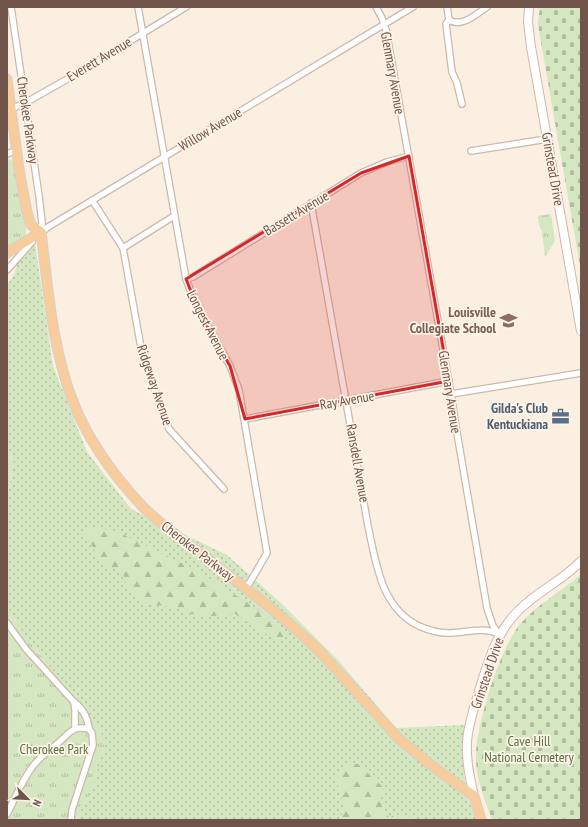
<svg xmlns="http://www.w3.org/2000/svg" width="588" height="827" viewBox="0 0 588 827" font-family="'PT Sans Narrow',sans-serif">
  <defs>
    <pattern id="grass-dots" width="8" height="8" patternUnits="userSpaceOnUse"><rect width="8" height="8" fill="#d4e7c1"/><path d="M2 2h.1M6 6h.1" fill="none" stroke="#b0be9f" stroke-width="1.8" stroke-linecap="round"/></pattern>
    <pattern id="forest-firs" width="22" height="20" patternUnits="userSpaceOnUse"><rect width="22" height="20" fill="#d4e7c1"/><path d="M5 1l3.5 6h-7zM16 11l3.5 6h-7z" fill="#b0be9f"/></pattern>
    <pattern id="cemetery-stones" width="16" height="16" patternUnits="userSpaceOnUse"><rect width="16" height="16" fill="#d4e7c1"/><path d="M2 7V4a2 2 0 0 1 4 0v3zM10 15v-3a2 2 0 0 1 4 0v3z" fill="#b0be9f"/></pattern>
    <pattern id="park-tufts" width="24" height="20" patternUnits="userSpaceOnUse"><rect width="24" height="20" fill="#d4e7c1"/><path d="M3 7l-1-3M5 7V3M7 7l1-3M15 17l-1-3M17 17v-4M19 17l1-3" fill="none" stroke="#b0be9f"/></pattern>
  </defs>
  <rect width="100%" height="100%" fill="#fbefe2"/>
  <!-- grass -->
  <path fill="url(#grass-dots)" d="M35,244L53,366L87,452L131,509L227,555L281,603L338,660L396,728L465,725C460,757 464,790 476,820H77L78,815L92,791L102,735L87,711L49,666L16,623L7,605V496L14,464L7,444V285L15,273L17,262Z"/>
  <!-- forest -->
  <g fill="url(#forest-firs)">
    <polygon points="81,526 116,531 196,570 265,614 284,633 281,642 257,629 235,614 201,617 178,609 139,601 126,583 123,574 101,562"/>
    <polygon points="350,764 358,764 383,787 381,801 389,818 396,814 416,818 418,820 341,820 344,802 339,793 337,780 340,770"/>
  </g>
  <!-- cemetery -->
  <g fill="url(#cemetery-stones)">
    <polygon points="540,7 581,7 581,272 539,31 538,22"/>
    <path d="M581,574V820H492C485,800 476,780 476,758C475,727 501,644 522,622C539,603 562,591 581,574Z"/>
  </g>
  <!-- park -->
  <g fill="url(#park-tufts)">
    <polygon points="8,159 11,160 13,163 19,198 26,227 26,234 23,238 7,249 7,160"/>
    <polygon points="551,214 555,241 545,257 542,231 539,226 538,216"/>
    <polygon points="7,444 14,464 7,495"/>
    <polygon points="7,605 16,623 49,666 87,711 102,735 104,748 92,791 78,815 77,820 7,820"/>
  </g>
  <g fill="none" stroke-linecap="round" stroke-linejoin="round">
    <defs>
      <g id="street">
        <polyline points="11,7 39,196 42,223 41,232"/>
        <polyline points="138,7 186,279 196,305 230,366 239,390 267,553 246,589"/>
        <polyline points="376,7 382,18 386,30 451,394 456,427 487,608 493,626 499,634"/>
        <polyline points="447,7 449,20 446,24 452,72 457,83 462,104"/>
        <path d="M449,20C462,28 476,14 487,7"/>
        <polyline points="11,109 25,103 71,77 186,7"/>
        <polyline points="471,151 547,139"/>
        <polyline points="7,154 17,150"/>
        <polyline points="92,200 123,248 142,353 169,429 224,489"/>
        <path d="M311,203L368,526C376,563 381,608 419,626C428,630 438,633 448,633C467,633 482,626 499,634"/>
        <polyline points="39,234 48,227 413,7"/>
        <polyline points="123,248 174,216"/>
        <polyline points="7,270 32,242"/>
        <polyline points="186,279 193,277 361,173 387,162 409,156"/>
        <polyline points="451,394 581,373"/>
        <polyline points="245,419 449,381"/>
        <path d="M7,623L26,649L74,702C83,709 88,718 89,729"/>
        <polyline points="74,702 75,710 75,728"/>
        <path d="M7,814C15,799 22,780 33,766C40,757 50,750 58,743C70,733 72,725 89,729L92,733L93,745L72,810L71,820"/>
      </g>
      <g id="secondary">
        <polyline points="529,7 528,22 531,47 581,331"/>
        <path d="M474,796C470,778 466,761 467,742C468,725 474,708 479,691C488,662 496,632 519,610C538,591 563,580 581,561"/>
      </g>
      <g id="primary">
        <path d="M7,79L19,169L27,212L31,225L41,232C48,288 52,346 72,399C87,439 114,476 143,507C165,528 190,546 214,564C251,592 288,620 321,653L399,739L436,769L474,796L481,820"/>
        <polyline points="7,253 41,232"/>
      </g>
    </defs>
    <!-- street casing -->
    <use href="#street" stroke="#cdb8ac" stroke-width="8"/>
    <!-- secondary casing -->
    <use href="#secondary" stroke="#d0b7aa" stroke-width="10"/>
    <!-- primary casing -->
    <use href="#primary" stroke="#d7cfcc" stroke-width="11"/>
    <!-- street -->
    <use href="#street" stroke="#fff" stroke-width="5.5"/>
    <!-- secondary -->
    <use href="#secondary" stroke="#fff" stroke-width="8"/>
    <!-- primary -->
    <use href="#primary" stroke="#f7cd9d" stroke-width="9"/>
  </g>
  <!-- marked area -->
  <path fill="#d62828" fill-opacity="0.2" stroke="#d62828" stroke-width="3" stroke-linejoin="round" d="M409,156L449,381L245,419L230,366L200,314L186,279L361,173Z"/>
  <!-- icons -->
  <defs>
    <symbol id="school-bare" viewBox="-9 -9 18 18"><path d="M0-5L7-2L0 1L-7-2ZM-4 1L0 2.5L4 1V4Q0 6-4 4Z" fill="#8d6e63" stroke="#fef3e7" stroke-width="2.5" paint-order="stroke"/></symbol>
    <symbol id="office-bare" viewBox="-9 -9 18 18"><path d="M-6-3h4V-5.5h4V-3h4V5H-6ZM-1-4.5V-3h2v-1.5ZM-6 0V1H6V0Z" fill="#5c6f8a" stroke="#fef3e7" stroke-width="2.5" paint-order="stroke"/></symbol>
  </defs>
  <g fill-rule="evenodd">
    <use href="#school-bare" x="496" y="308" width="25" height="25"/>
    <use href="#office-bare" x="548" y="404" width="25" height="25"/>
  </g>
  <g text-anchor="middle" dominant-baseline="central" stroke-width="3.5" stroke-linejoin="round" paint-order="stroke">
    <!-- street labels -->
    <g font-size="14" fill="#71544a" stroke="#fef3e7">
      <text transform="translate(99 59) rotate(-31)">Everett Avenue</text>
      <text transform="translate(393 73) rotate(80)">Glenmary Avenue</text>
      <text transform="translate(28 120) rotate(82)">Cherokee Parkway</text>
      <text transform="translate(210 129) rotate(-31)">Willow Avenue</text>
      <text transform="translate(553 169) rotate(80)">Grinstead Drive</text>
      <text transform="translate(296 213) rotate(-31)">Bassett Avenue</text>
      <text transform="translate(208 325) rotate(63)">Longest Avenue</text>
      <text transform="translate(155 385) rotate(71)">Ridgeway Avenue</text>
      <text transform="translate(450 392) rotate(81)">Glenmary Avenue</text>
      <text transform="translate(347 400) rotate(-10)">Ray Avenue</text>
      <text transform="translate(358 463) rotate(80)">Ransdell Avenue</text>
      <text transform="translate(198 551) rotate(38)">Cherokee Parkway</text>
      <text transform="translate(487 673) rotate(-71)">Grinstead Drive</text>
    </g>
    <!-- education labels -->
    <g font-size="14" font-weight="bold" fill="#785e54" stroke="#fef3e7" text-anchor="end">
      <text x="496" y="312">Louisville<tspan x="496" dy="16">Collegiate School</tspan></text>
    </g>
    <!-- service labels -->
    <g font-size="14" font-weight="bold" fill="#4e5e75" stroke="#fef3e7" text-anchor="end">
      <text x="548" y="408">Gilda's Club<tspan x="548" dy="16">Kentuckiana</tspan></text>
    </g>
    <!-- park labels -->
    <g font-size="14" fill="#577642" stroke="#fef3e7">
      <text x="529" y="741">Cave Hill<tspan x="529" dy="16">National Cemetery</tspan></text>
      <text x="54" y="749">Cherokee Park</text>
    </g>
  </g>
  <!-- border -->
  <rect width="588" height="827" fill="none" stroke="#71544a" stroke-width="16"/>
  <!-- north arrow -->
  <g transform="translate(28 799) rotate(114)" stroke="#fef3e7" stroke-width="3" paint-order="stroke">
  <path d="M0-3L7 15L0 10L-7 15Z" fill="#71544a"/>
  <text y="-6" font-size="11" font-weight="bold" text-anchor="middle" fill="#71544a">N</text>
  </g>
</svg>
